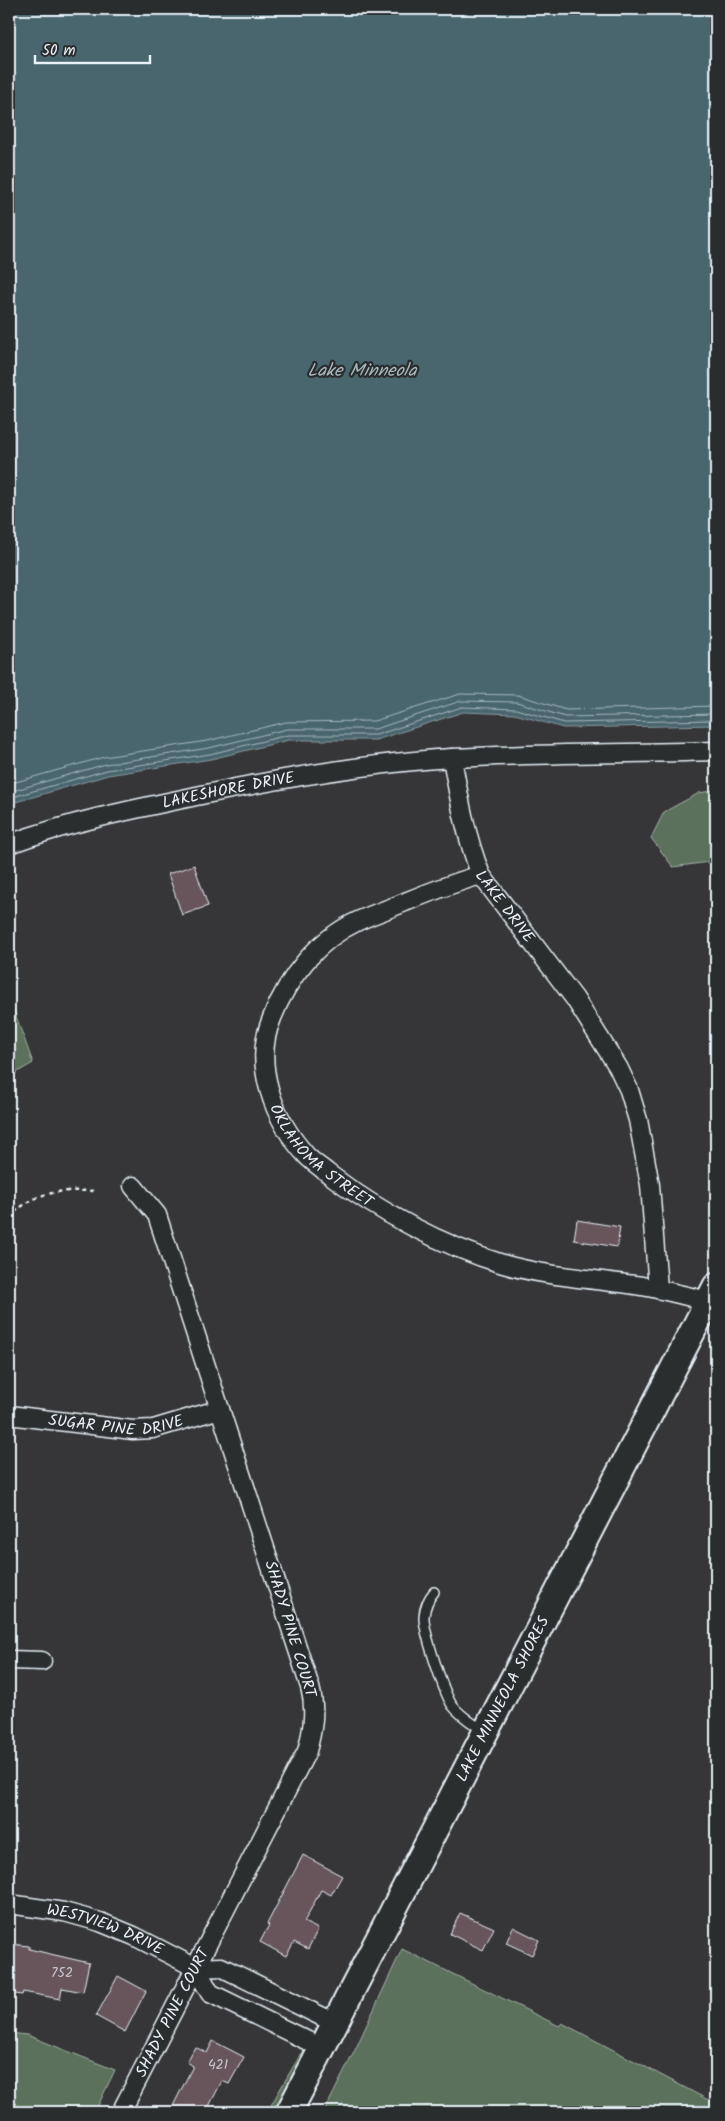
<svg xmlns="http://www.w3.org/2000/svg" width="725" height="2121" viewBox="0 0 725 2121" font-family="Kalam,sans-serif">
  <rect width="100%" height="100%" fill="#363537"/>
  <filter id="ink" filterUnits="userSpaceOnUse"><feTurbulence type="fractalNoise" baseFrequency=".02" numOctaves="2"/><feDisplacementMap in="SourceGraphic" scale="10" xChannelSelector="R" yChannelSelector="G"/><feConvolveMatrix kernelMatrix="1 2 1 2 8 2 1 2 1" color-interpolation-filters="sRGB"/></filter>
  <g filter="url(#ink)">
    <!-- green -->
    <g fill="#5c715b" stroke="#a2b1aa">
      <polygon points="716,790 716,861 673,867 651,838 664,812 699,793"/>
      <polygon points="12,1005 33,1063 9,1077 9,1006"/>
      <polygon points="402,1949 559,2026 562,2023 566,2025 716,2104 716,2112 324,2112 355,2050"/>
      <polygon points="9,2033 27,2035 115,2070 95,2112 9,2112"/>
      <polygon points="304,2048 310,2051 279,2112 267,2112"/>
    </g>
    <!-- water -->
    <polygon fill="#49656d" stroke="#899da5" points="9,9 716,9 716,725 563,728 515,714 463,712 376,740 289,740 211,759 108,775 9,804"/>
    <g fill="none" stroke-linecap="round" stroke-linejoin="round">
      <!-- shore -->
      <g stroke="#a8b9c0" stroke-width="1">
        <polyline points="9,784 104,757 207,741 286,722 374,721 460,694 518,695 566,710 716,706"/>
        <polyline points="9,792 106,764 209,748 287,729 375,729 461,701 517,702 565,717 716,714"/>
        <polyline points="9,798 107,770 210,754 288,735 376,735 462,707 516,709 564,723 716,720"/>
      </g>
    </g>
    <!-- building -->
    <g fill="#67555c" stroke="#e8f1f8">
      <polygon points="194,865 208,906 182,915 168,874"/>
      <polygon points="577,1220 620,1227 617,1247 574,1240"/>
      <polygon points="303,1855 342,1876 331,1895 321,1890 304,1922 318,1929 308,1949 294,1942 286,1956 260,1942 269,1925 267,1924"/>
      <polygon points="460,1913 494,1928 483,1950 450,1934"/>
      <polygon points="513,1927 539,1940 532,1955 506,1943"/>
      <polygon points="10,1944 29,1946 29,1949 89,1963 83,1992 62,1988 60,1999 23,1992 22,1995 9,1993"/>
      <polygon points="118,1976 146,1991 125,2032 96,2016"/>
      <polygon points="213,2041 244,2057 229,2084 222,2081 206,2112 170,2112 193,2066 187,2062 195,2047 207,2053"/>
    </g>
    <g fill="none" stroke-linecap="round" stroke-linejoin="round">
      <defs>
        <path id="lane" d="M434,1592C428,1599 425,1606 424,1616C423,1630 444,1693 452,1705C460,1716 474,1724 485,1732"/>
        <g id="street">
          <path id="s1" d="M452,758C459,798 466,837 481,875L575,999L618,1067L629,1090L638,1120L650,1185L658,1289"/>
          <path id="s2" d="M9,844C73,821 139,808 206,794C288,777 369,763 452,758C540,753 628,754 716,751"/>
          <path id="s3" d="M481,875C456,882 430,892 405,902C389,909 373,914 358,921C317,940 288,977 272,1018C252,1064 274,1120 306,1155C312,1162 322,1168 329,1174C379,1212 443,1246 503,1264C548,1277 596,1279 642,1286C664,1290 686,1296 708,1301"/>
          <path id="s4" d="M9,1415L133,1430L153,1429L220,1409"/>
          <polyline points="9,1660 42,1661"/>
          <path id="s5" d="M9,1904L64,1912L100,1922L134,1936L196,1968L221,1967L335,2023"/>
          <polyline points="196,1968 210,1993 322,2048"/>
          <path id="s6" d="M121,2112L307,1751C313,1729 316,1709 310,1687L157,1215L133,1186"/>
        </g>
        <g id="secondary">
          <path id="s7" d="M289,2112L716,1286"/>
        </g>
      </defs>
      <!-- lane casing -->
      <use href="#lane" stroke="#e8f1f8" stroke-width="12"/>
      <!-- street casing -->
      <use href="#street" stroke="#e8f1f8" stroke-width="21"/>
      <!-- secondary casing -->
      <use href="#secondary" stroke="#e8f1f8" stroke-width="29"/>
      <!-- path -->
      <path stroke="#e8f1f8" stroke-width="2.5" stroke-dasharray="4 4" stroke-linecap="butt" d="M9,1218C35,1190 61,1190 97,1191"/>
      <!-- lane -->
      <use href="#lane" stroke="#2a2d2e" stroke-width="9"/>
      <!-- street -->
      <use href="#street" stroke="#2a2d2e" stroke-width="18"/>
      <!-- secondary -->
      <use href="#secondary" stroke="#2a2d2e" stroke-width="25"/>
    </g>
  </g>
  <g text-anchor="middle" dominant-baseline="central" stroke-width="4.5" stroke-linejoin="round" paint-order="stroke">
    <!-- number labels -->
    <g font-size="14" fill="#c8cad1">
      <text x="62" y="1973">752</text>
      <text x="218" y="2065">421</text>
    </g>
    <!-- street labels -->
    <g font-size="16" fill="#e8f1f8" stroke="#2a2d2e">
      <text stroke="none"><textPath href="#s2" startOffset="226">LAKESHORE DRIVE</textPath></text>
      <text stroke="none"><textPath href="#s1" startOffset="160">LAKE DRIVE</textPath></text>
      <text stroke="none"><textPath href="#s3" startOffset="424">OKLAHOMA STREET</textPath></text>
      <text stroke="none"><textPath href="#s4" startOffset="108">SUGAR PINE DRIVE</textPath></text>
      <text transform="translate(290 1629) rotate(73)">SHADY PINE COURT</text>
      <text stroke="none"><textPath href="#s7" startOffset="465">LAKE MINNEOLA SHORES</textPath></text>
      <text stroke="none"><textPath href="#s5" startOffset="100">WESTVIEW DRIVE</textPath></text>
      <text stroke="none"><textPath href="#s6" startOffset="112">SHADY PINE COURT</textPath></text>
    </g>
    <!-- water labels -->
    <g font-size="18" font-style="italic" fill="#a8b9c0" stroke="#2a2d2e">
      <text x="362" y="371">Lake Minneola</text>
    </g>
  </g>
  <!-- margin -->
  <rect width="725" height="2121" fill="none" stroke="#2a2d2e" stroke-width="30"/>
  <rect x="15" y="15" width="695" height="2091" fill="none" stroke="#e8f1f8" stroke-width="2" filter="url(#ink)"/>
  <!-- scale -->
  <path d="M35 55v8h115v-8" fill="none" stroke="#e8f1f8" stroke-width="2.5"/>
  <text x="42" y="55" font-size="15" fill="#e8f1f8" stroke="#2a2d2e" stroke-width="4" paint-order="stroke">50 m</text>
</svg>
